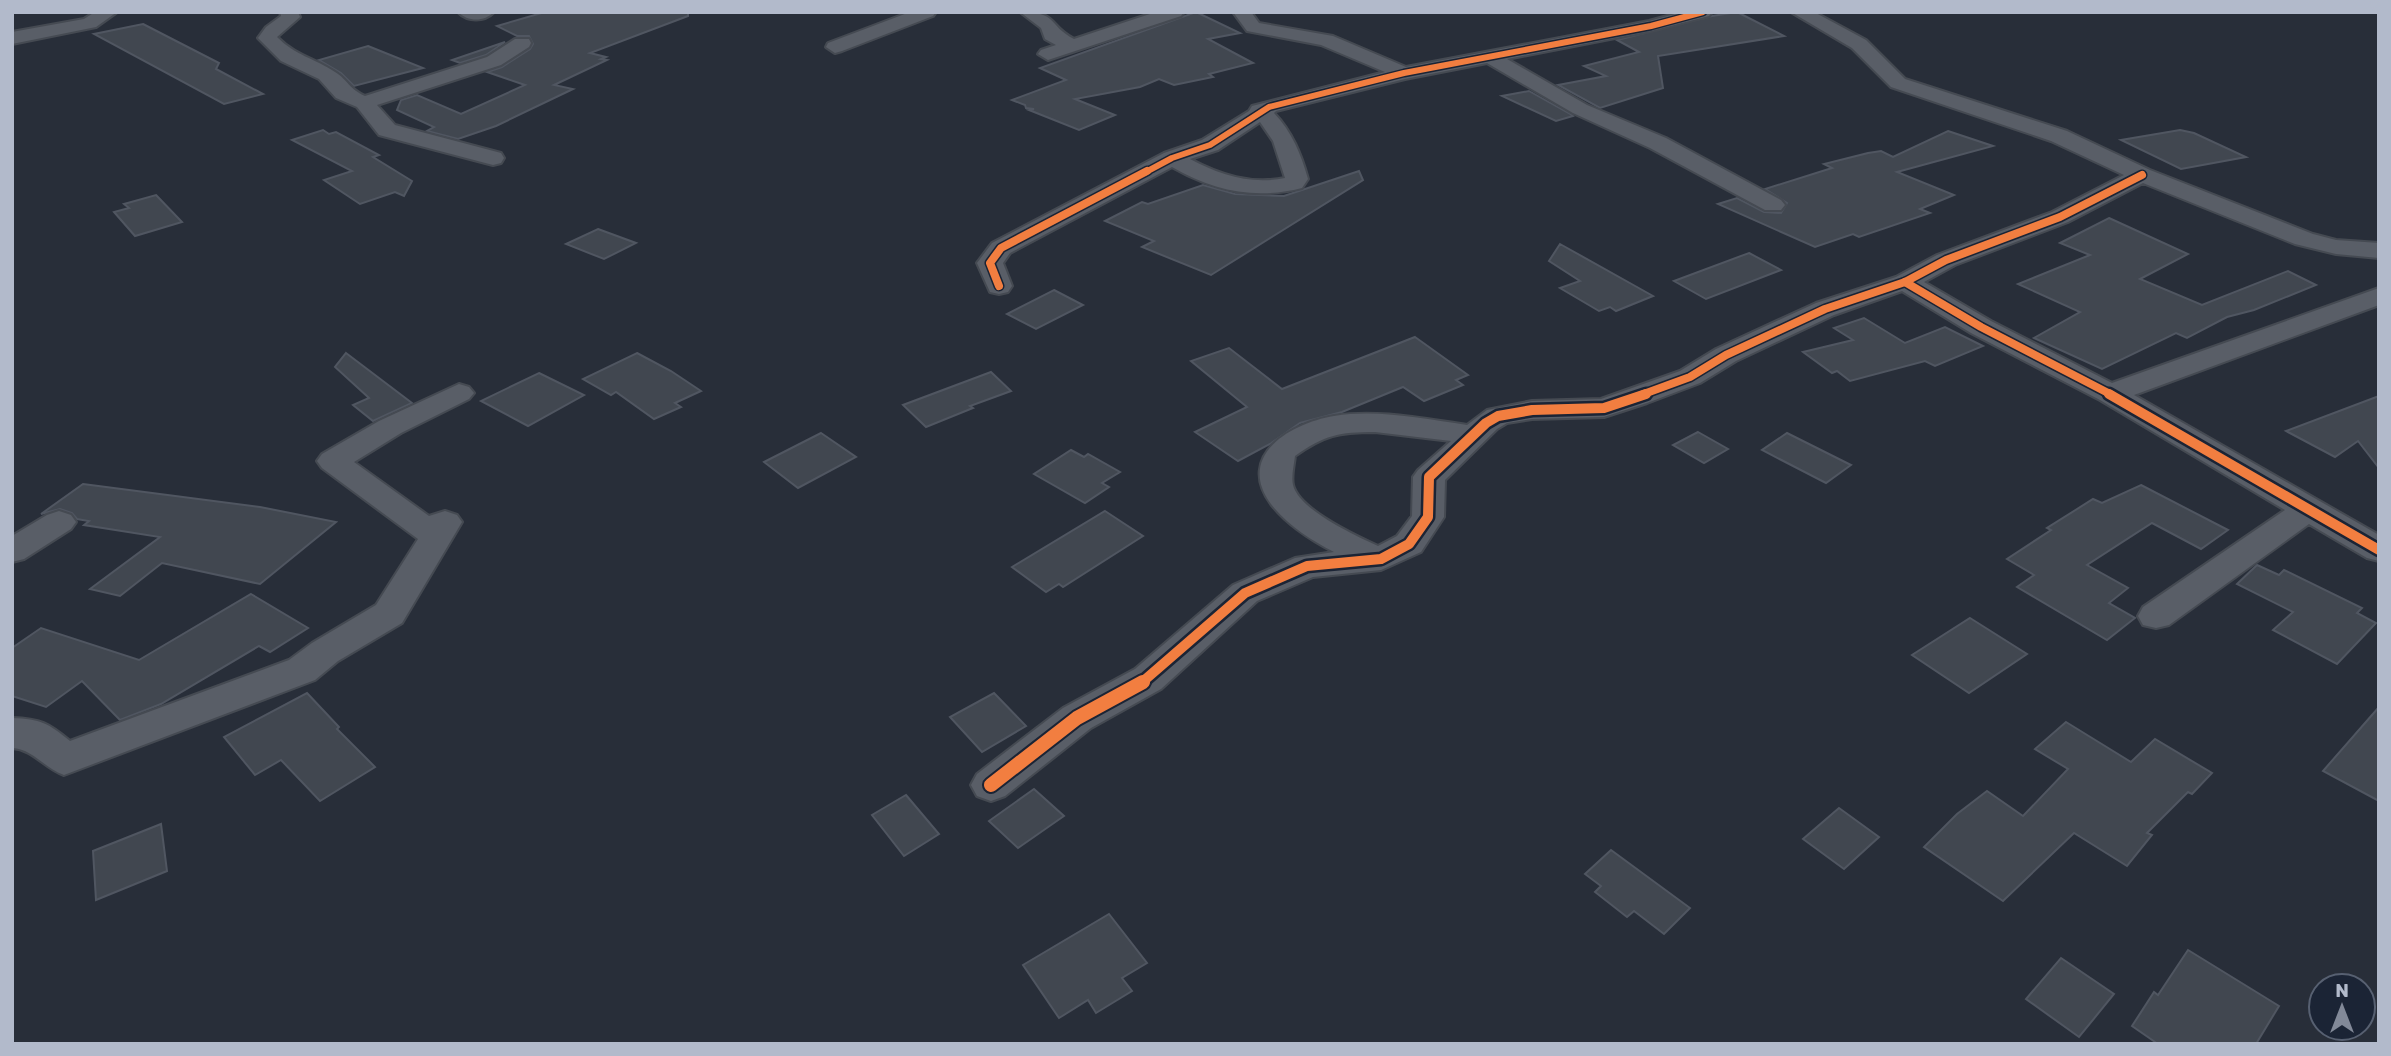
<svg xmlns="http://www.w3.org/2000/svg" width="2391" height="1056" viewBox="0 0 2391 1056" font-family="Rubik,sans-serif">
  <rect width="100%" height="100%" fill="#282e39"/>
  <!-- building -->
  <g fill="#414750" stroke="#505661" stroke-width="2">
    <polygon points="545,12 688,12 688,16 590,53 606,57 601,59 607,60 554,85 573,89 496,126 458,139 427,131 434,127 397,110 401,100 417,95 461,114 525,85 487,72 502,67 530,49 533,44 529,36 517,36 497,26"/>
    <polygon points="1196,12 1240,33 1208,39 1253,63 1209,74 1213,77 1174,85 1159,79 1140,87 1075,99 1115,115 1079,130 1029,110 1034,109 1026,108 1025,105 1012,100 1066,80 1040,68"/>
    <polygon points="1737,12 1784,36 1658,56 1663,88 1600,108 1558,85 1606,76 1584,66 1639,52 1617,40 1712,16"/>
    <polygon points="143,24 219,63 216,69 263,94 224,104 94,34"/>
    <polygon points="505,42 486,55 460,63 452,60"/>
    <polygon points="368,46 423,68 354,86 341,73 319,60"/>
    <polygon points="1529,91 1572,115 1573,116 1556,121 1502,96"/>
    <polygon points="323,130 329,134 336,132 379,155 373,157 412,181 404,196 395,192 360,204 324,180 352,171 292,140"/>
    <polygon points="2180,130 2194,133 2246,157 2181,169 2121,140"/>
    <polygon points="1948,131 1993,146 1897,172 1954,195 1920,209 1930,213 1859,237 1853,234 1815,247 1718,204 1737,198 1764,212 1781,213 1787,203 1765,189 1832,168 1824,164 1868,153 1881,151 1893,157"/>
    <polygon points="1359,171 1363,180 1211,275 1142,247 1154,241 1105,221 1142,202 1148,204 1203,185 1235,194 1284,196"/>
    <polygon points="156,195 182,222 135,236 114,212 129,208 124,204"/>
    <polygon points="2109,218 2188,254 2140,279 2202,305 2288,271 2316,285 2254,310 2227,317 2187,338 2176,333 2102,369 2034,338 2080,312 2018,284 2090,255 2060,243"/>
    <polygon points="598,229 636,243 604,259 566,244"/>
    <polygon points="1560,244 1653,296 1616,311 1610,307 1599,311 1560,288 1580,281 1549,261"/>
    <polygon points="1749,253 1781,270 1706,299 1674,281"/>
    <polygon points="1054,290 1083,305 1036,329 1007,314"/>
    <polygon points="1864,318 1905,343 1945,327 1983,346 1935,366 1925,361 1850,381 1837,371 1832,373 1803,352 1853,340 1834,328"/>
    <polygon points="1415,337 1468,375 1456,380 1463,385 1424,401 1403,387 1342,412 1300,423 1270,444 1238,461 1195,432 1247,407 1191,361 1229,348 1282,389"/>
    <polygon points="346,353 412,403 373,421 353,405 369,398 335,367"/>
    <polygon points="637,353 671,371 701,391 675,403 681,407 654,419 616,392 611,395 583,379"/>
    <polygon points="991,372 1011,391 970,406 973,408 926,427 903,405"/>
    <polygon points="539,373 584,395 528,426 481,401"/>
    <polygon points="2379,396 2379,468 2358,441 2335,457 2286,431"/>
    <polygon points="1698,432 1728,449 1704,463 1673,445"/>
    <polygon points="821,433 856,457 798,488 764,462"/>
    <polygon points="1787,433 1851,465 1826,483 1762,450"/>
    <polygon points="1071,450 1084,457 1088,454 1120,472 1102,483 1109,487 1085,503 1034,474"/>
    <polygon points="83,484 260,507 336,522 260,584 162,563 120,596 90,589 160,537 84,525 89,521 77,519 72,513 60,509 41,514"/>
    <polygon points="2141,485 2228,530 2201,549 2152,523 2087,565 2128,588 2109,603 2135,618 2107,640 2017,587 2034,575 2007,559 2051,530 2047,528 2093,499 2102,503"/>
    <polygon points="1105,511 1143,536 1063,587 1059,584 1046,592 1012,567"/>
    <polygon points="2257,565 2279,575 2284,570 2362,608 2357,613 2376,623 2337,664 2273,630 2293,612 2237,584"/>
    <polygon points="251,594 308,628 270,652 259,646 161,704 120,720 82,681 46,707 12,696 12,648 41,628 139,660"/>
    <polygon points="1970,618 2027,654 1969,693 1912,655"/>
    <polygon points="307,693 339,727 337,729 375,767 320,801 281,760 255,775 224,737"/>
    <polygon points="994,693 1026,726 982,752 950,717"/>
    <polygon points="2379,707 2379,801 2323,771"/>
    <polygon points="2066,722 2131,762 2155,739 2212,773 2192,794 2188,792 2147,833 2152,835 2127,866 2074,833 2003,901 1924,847 1957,814 1987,791 2023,816 2068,769 2035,749"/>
    <polygon points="1034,789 1064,816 1018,848 989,821"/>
    <polygon points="906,795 939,834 904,856 872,815"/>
    <polygon points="1839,808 1879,837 1844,869 1803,839"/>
    <polygon points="161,824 167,871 96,900 93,851"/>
    <polygon points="1611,850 1690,908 1664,934 1634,911 1627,917 1595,892 1601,886 1585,874"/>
    <polygon points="1109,914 1147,963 1122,978 1132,991 1096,1013 1088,1000 1059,1018 1023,965"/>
    <polygon points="2188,950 2279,1006 2256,1044 2158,1044 2132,1026 2154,992 2158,995"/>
    <polygon points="2061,958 2114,994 2079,1037 2026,999"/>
  </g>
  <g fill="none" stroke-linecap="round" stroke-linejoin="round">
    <defs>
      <g id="minor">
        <polygon points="95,12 117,12 96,27 12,44 12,32 84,19"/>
        <path d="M280,12H298L300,17L277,37C296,56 314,58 335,72C348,80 349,89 365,96L487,57L515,39H529L531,43L529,47L501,65L377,105L395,125L501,153L504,158L501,163L493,165L379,135L357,107L336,98L319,79L281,61L258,38L266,27L281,16Z"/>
        <path d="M458,12H494C484,22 468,22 458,12Z"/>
        <polygon points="910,12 936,12 933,16 842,51 835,53 826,47 828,43"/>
        <path d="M1020,12C1059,12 1047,25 1074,39L1156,12H1184L1181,16L1048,60L1038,54L1041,50L1056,45L1045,39L1041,28Z"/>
        <path d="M1233,12H1251L1259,23L1333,36L1406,67L1649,21L1682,12H1712L1709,16L1651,31L1507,59L1587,105L1666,138L1781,200L1785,205L1781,210H1765L1650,148L1573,113L1487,63L1405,79L1276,111L1274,113C1292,132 1301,154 1308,179L1302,188C1255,200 1214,191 1172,167L1010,253L1003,263L1012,286L1008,292L999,294L990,292L977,263L992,243L1164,153L1202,140L1249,111L1252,106L1385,72L1321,45L1247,31ZM1260,122L1273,141L1285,178C1251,185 1220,175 1190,159L1218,150Z"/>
        <path d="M1791,12H1814L1866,40L1905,79L2067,131L2150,170L2313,234L2336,240L2379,243V258L2336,254L2295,244L2143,183L2068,222L1955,265L1924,282L1991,321L2112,383L2379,288V305L2134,395L2379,535V561L2367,558L2309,524L2169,625L2156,628L2143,625L2138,616L2143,607L2285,510L2100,400L1971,333L1902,291L1834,315L1736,361L1700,383L1647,403L1604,417L1532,419L1507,423L1497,429L1445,480L1444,517L1421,552L1381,570L1313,577L1257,601L1161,689L1091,728L1005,796L991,801L977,796L971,785L977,774L1063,708L1135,669L1233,585L1295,558L1334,552C1311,540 1287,525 1271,504C1235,455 1292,423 1334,416C1378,409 1424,419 1467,425L1487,410L1532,401L1601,399L1680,371L1716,349L1816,303L1896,277L1937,255L2052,212L2124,175L2051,141L1891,87L1852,48ZM1375,432L1451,441L1418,470L1413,477L1412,516L1397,536L1378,546C1356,536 1299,510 1293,485C1291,476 1294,465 1295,456C1324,435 1339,432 1375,432Z"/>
        <path d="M459,384L469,387L474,393L469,399L401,433L354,462L429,516L445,511L457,515L462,522L402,623L338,661L315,680L64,775C44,768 33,749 12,748V718C41,719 48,723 70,741L289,660L312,643L376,605L418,539L322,468L317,461L322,454L379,421Z"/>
        <polygon points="59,511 71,515 76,522 71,529 24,559 12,562 12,536 47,515"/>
      </g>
    </defs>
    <!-- minor casing -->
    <use href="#minor" stroke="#454a52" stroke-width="4"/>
    <!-- minor -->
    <use href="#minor" fill="#595e67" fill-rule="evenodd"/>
    <defs>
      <polyline id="cycleway-far3" points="1144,173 1172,158 1210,145 1269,107 1404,73 1651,26 1703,12"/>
      <g id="cycleway-far2">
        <polyline points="1905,282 1981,327 2112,395"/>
        <polyline points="999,286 990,263 1001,248 1147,171"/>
        <polyline points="1641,395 1690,377 1726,355 1825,309 1905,282 1946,260 2060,217 2142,175"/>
      </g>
      <g id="cycleway-far1">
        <polyline points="2109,394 2379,550"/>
        <polyline points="1140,684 1245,593 1307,566 1381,559 1409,544 1428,517 1429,477 1486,423 1498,416 1532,410 1604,408 1646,394"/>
      </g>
      <polyline id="cycleway" points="991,785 1077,718 1143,682"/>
    </defs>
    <!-- cycleway-far3 casing -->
    <use href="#cycleway-far3" stroke="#1b2435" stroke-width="9"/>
    <!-- cycleway-far2 casing -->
    <use href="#cycleway-far2" stroke="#1b2435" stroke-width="11"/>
    <!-- cycleway-far1 casing -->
    <use href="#cycleway-far1" stroke="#1b2435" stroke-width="15"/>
    <!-- cycleway casing -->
    <use href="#cycleway" stroke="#1b2435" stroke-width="18"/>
    <!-- cycleway-far3 -->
    <use href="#cycleway-far3" stroke="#f27e40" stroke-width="6"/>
    <!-- cycleway-far2 -->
    <use href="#cycleway-far2" stroke="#f27e40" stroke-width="8"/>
    <!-- cycleway-far1 -->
    <use href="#cycleway-far1" stroke="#f27e40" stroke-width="10"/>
    <!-- cycleway -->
    <use href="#cycleway" stroke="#f27e40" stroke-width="14"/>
  </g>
  <!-- border -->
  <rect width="2391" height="1056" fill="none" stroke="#b2bacb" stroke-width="28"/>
  <!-- north arrow -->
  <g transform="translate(2342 1007)"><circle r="33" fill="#1b2435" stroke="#576071" stroke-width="2"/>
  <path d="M0-5L12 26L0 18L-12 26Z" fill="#828998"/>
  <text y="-10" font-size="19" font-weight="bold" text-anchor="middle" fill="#b2bacb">N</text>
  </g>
</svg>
